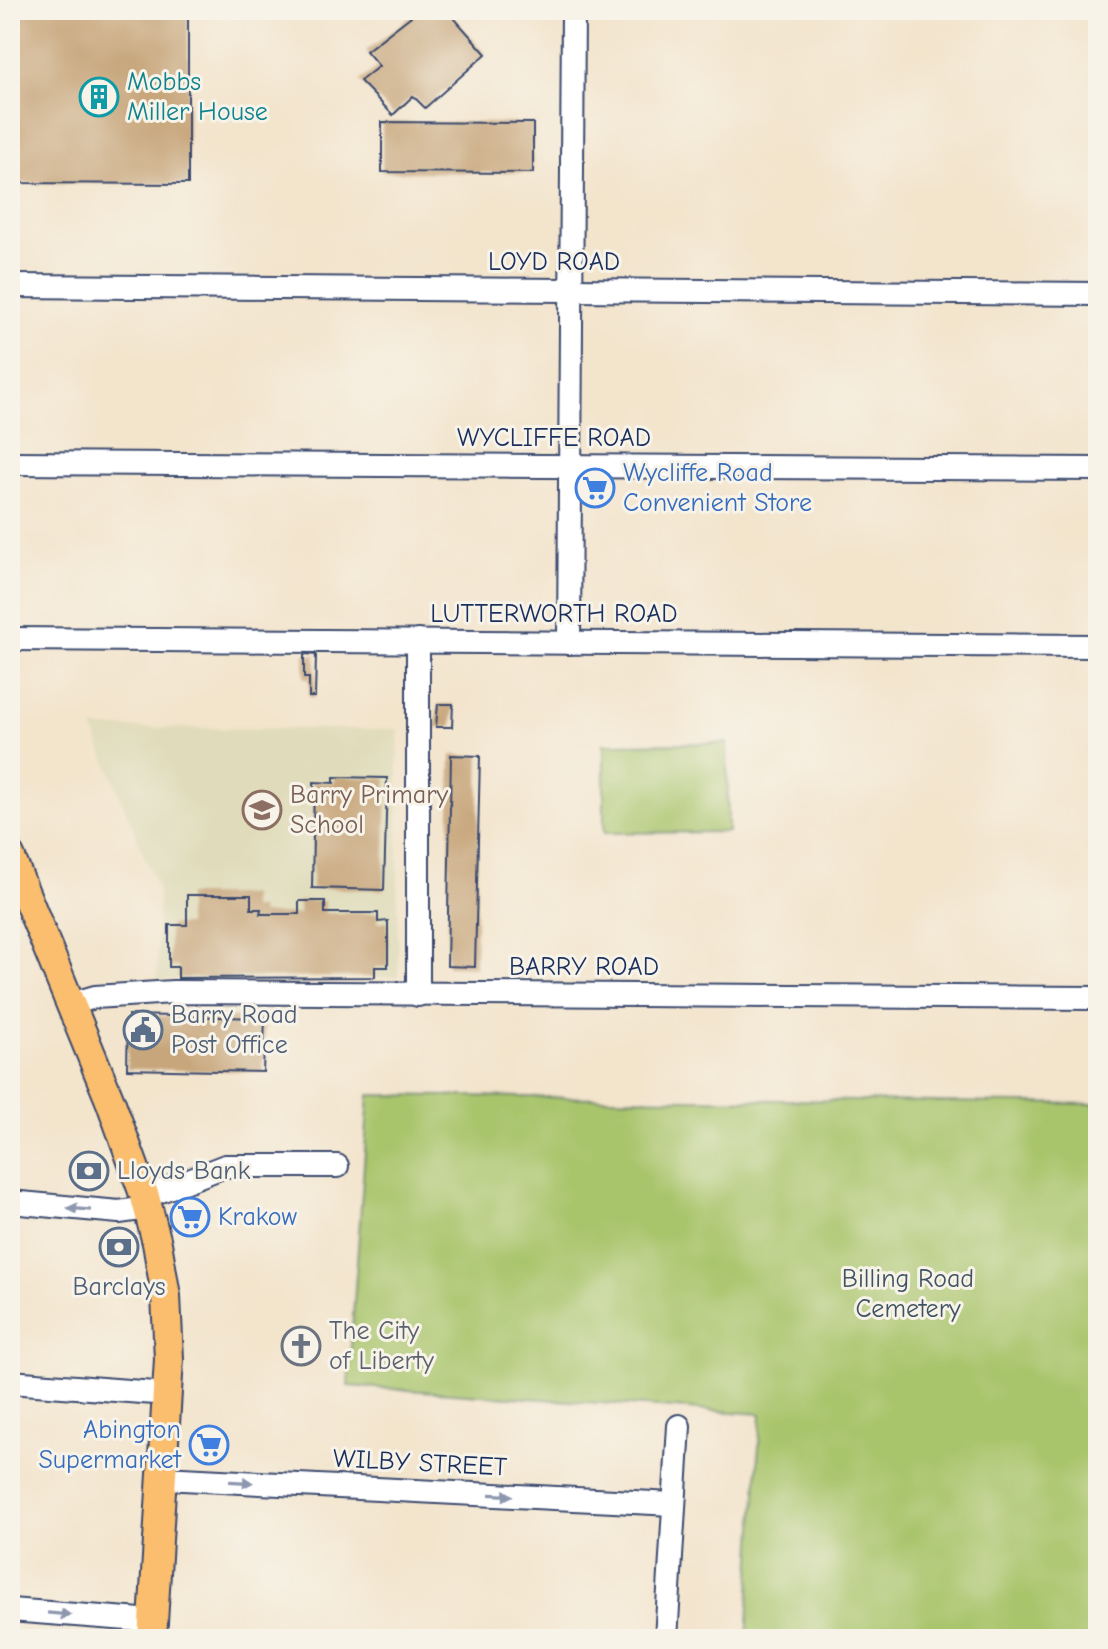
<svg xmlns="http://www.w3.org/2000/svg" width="1108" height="1649" viewBox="0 0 1108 1649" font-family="'Comic Neue',sans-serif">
  <rect width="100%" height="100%" fill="#f7f3e8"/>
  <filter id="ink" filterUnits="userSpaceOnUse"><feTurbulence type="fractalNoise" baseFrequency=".0125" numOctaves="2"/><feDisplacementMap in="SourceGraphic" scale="16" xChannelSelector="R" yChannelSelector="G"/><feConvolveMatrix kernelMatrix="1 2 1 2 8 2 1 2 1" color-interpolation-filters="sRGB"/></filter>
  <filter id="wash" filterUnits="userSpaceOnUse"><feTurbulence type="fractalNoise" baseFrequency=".006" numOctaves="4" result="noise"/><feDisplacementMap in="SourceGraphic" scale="32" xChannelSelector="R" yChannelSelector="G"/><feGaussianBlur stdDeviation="1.8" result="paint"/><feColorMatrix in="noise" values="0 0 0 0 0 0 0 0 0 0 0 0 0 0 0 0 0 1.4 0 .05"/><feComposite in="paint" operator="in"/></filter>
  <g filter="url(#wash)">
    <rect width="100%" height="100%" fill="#f3e4cc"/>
    <!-- built -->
    <polygon fill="#e0dcbb" points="93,728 398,729 398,977 157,980 158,890"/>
    <!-- green -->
    <g fill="#a9c56c" stroke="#627a65" stroke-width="2">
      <polygon points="727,743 728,832 604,833 604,744"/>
      <polygon points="369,1095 1098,1104 1098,1639 747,1639 761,1414 348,1386"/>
    </g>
    <g id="blocks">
      <!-- building -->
      <g fill="#c7a67c">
        <polygon points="10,10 188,10 188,184 10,183"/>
        <polygon points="419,10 447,10 486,54 425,108 413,96 393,115 360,81 379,66 366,51"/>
        <polygon points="382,122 533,123 533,173 382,172"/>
        <polygon points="306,654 316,655 315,697 309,697 309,678 304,678 304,655"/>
        <polygon points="438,704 453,704 452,727 436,727"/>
        <polygon points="451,755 480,756 475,967 447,966"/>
        <polygon points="334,777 387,778 384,890 312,888 314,782 334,783"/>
        <polygon points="187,895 251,895 251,909 261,909 260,914 299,914 299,901 325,901 325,913 378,913 378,922 388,921 388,967 375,967 375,977 178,978 178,967 169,967 169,925 187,925"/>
        <polygon points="128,1015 265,1018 263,1072 127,1069"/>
      </g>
    </g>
  </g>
  <g filter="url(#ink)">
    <use href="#blocks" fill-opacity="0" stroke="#3b4a6e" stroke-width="2"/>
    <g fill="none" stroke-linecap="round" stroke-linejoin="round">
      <defs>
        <g id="minor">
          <polyline points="10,286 1098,294"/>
          <polyline points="10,463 1098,469"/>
          <polyline points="10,639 1098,646"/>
          <polyline points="569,643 573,10"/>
          <polyline points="418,995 418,641"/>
          <polyline points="71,1004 95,997 173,992 1098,998"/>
          <polyline points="145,1197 225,1166 337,1166"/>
          <polyline points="10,1202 119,1212 148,1208"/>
          <polyline points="10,1382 168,1394"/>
          <polyline points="163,1478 673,1504"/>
          <polyline points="10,1610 154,1621"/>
          <polyline points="666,1639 679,1426"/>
        </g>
        <polyline id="major" points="10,856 111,1103 145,1197 157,1243 166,1296 169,1359 152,1639"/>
      </defs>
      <!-- minor casing -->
      <use href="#minor" stroke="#3b4a6e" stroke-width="26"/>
      <!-- major casing -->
      <use href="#major" stroke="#3b4a6e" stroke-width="32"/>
      <!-- minor -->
      <use href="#minor" stroke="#fff" stroke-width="22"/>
      <!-- major -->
      <use href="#major" stroke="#fabe6e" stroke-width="28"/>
    </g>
    <!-- one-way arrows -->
    <defs><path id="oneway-solid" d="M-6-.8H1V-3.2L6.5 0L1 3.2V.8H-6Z" transform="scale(2)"/></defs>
    <g fill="#8d97ae">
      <use href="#oneway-solid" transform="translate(79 1209) rotate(-175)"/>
      <use href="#oneway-solid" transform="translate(241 1482) rotate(3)"/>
      <use href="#oneway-solid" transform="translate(501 1495) rotate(3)"/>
      <use href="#oneway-solid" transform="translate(59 1614) rotate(5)"/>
    </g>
  </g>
  <!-- icons -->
  <defs>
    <symbol id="building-ring" viewBox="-11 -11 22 22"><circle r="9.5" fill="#f7f3e8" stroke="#0f9aa8" stroke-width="1.5"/><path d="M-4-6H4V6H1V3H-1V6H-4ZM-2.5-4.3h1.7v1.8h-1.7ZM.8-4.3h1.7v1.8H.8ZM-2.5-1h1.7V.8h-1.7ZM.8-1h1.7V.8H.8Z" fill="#0f9aa8"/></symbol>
    <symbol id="supermarket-ring" viewBox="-11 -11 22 22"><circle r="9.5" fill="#f7f3e8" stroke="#3f7fe0" stroke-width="1.5"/><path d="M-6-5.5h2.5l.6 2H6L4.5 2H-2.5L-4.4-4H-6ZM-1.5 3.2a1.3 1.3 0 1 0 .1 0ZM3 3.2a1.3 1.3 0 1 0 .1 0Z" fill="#3f7fe0"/></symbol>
    <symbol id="school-ring" viewBox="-11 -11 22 22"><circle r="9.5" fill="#f7f3e8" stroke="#8d6e63" stroke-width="1.5"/><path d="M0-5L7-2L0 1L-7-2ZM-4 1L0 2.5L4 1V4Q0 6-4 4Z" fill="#8d6e63"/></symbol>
    <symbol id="civic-ring" viewBox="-11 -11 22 22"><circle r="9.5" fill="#f7f3e8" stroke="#5c6f8a" stroke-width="1.5"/><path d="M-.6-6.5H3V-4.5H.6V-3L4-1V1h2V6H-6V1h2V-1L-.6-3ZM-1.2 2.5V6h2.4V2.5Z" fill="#5c6f8a"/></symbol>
    <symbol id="bank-ring" viewBox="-11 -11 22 22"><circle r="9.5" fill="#f7f3e8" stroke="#5c6f8a" stroke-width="1.5"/><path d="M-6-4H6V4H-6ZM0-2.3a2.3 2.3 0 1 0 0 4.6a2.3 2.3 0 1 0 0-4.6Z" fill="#5c6f8a"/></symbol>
    <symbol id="church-ring" viewBox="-11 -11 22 22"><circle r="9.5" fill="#f7f3e8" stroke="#6b7280" stroke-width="1.5"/><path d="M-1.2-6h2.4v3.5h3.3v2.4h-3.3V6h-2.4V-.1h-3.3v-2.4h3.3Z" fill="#6b7280"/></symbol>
  </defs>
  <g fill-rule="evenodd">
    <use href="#building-ring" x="77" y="75" width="44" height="44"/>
    <use href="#supermarket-ring" x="573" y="466" width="44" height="44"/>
    <use href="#school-ring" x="240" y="788" width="44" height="44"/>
    <use href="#civic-ring" x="121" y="1008" width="44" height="44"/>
    <use href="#bank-ring" x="67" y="1149" width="44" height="44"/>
    <use href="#supermarket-ring" x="168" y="1195" width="44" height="44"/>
    <use href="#bank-ring" x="97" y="1225" width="44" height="44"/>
    <use href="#church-ring" x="279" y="1324" width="44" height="44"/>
    <use href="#supermarket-ring" x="187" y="1423" width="44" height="44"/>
  </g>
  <g text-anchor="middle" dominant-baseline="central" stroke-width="6" stroke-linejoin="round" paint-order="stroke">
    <!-- culture labels -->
    <g font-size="26" fill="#0d838f" stroke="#f7f3e8" text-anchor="start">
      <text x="127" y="82">Mobbs<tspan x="127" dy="30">Miller House</tspan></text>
    </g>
    <!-- street labels -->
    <g font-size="26" fill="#1b2f5e" stroke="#f7f3e8">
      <text x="554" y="262">LOYD ROAD</text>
      <text x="554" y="438">WYCLIFFE ROAD</text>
      <text x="554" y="614">LUTTERWORTH ROAD</text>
      <text x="584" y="967">BARRY ROAD</text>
      <text transform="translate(420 1463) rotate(3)">WILBY STREET</text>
    </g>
    <!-- shop labels -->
    <g font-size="26" fill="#366cbe" stroke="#f7f3e8" text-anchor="start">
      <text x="623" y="473">Wycliffe Road<tspan x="623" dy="30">Convenient Store</tspan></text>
      <text x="218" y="1217">Krakow</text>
      <text x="181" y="1430" text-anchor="end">Abington<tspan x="181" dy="30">Supermarket</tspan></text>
    </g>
    <!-- education labels -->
    <g font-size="26" fill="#785e54" stroke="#f7f3e8" text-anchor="start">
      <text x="290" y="795">Barry Primary<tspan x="290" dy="30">School</tspan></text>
    </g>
    <!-- service labels -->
    <g font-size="26" fill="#4e5e75" stroke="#f7f3e8" text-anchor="start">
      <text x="171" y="1015">Barry Road<tspan x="171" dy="30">Post Office</tspan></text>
      <text x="117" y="1171">Lloyds Bank</text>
      <text x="119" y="1287" text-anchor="middle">Barclays</text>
    </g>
    <!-- park labels -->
    <g font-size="26" fill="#3e5462" stroke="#f7f3e8">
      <text x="908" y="1279">Billing Road<tspan x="908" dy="30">Cemetery</tspan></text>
    </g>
    <!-- worship labels -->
    <g font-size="26" fill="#5b616d" stroke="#f7f3e8" text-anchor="start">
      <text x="329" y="1331">The City<tspan x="329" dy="30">of Liberty</tspan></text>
    </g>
  </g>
  <!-- margin -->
  <rect width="1108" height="1649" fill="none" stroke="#f7f3e8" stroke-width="40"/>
</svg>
